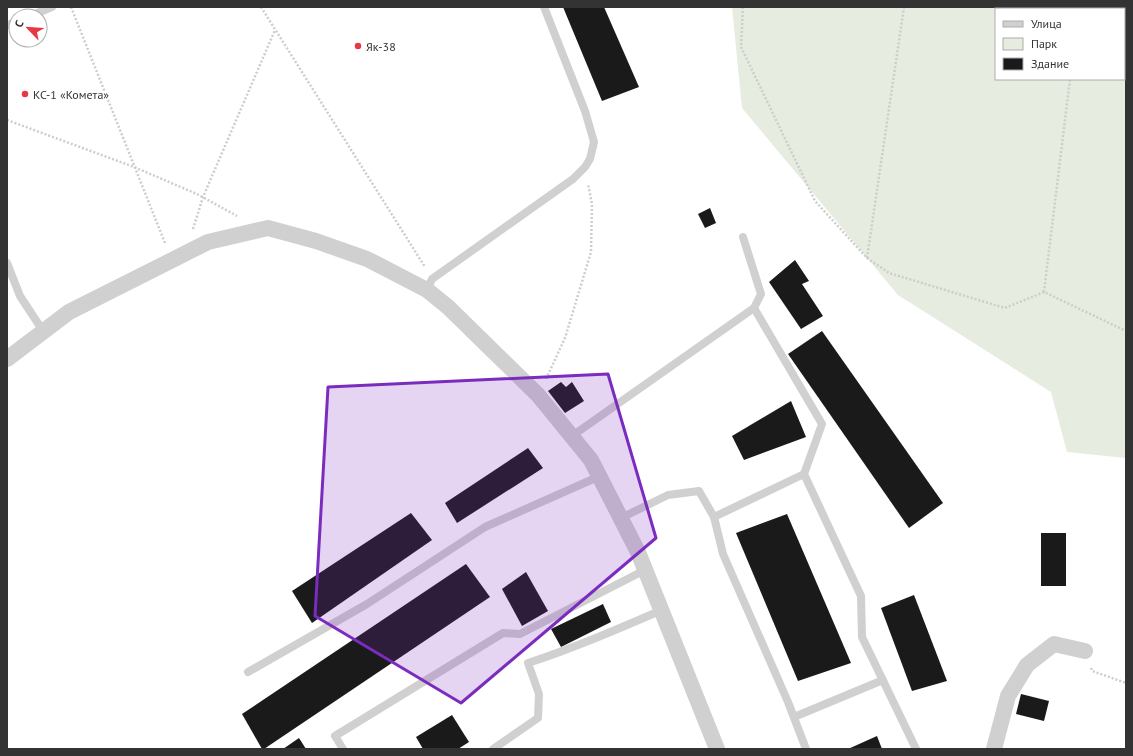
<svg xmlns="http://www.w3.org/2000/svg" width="1133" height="756" viewBox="0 0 1133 756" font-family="'PT Sans',sans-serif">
  <rect width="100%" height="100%" fill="#fff"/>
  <!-- green -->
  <path fill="#e6ecdf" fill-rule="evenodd" d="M732,7H1126V458L1067,452L1051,392L898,295L742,108ZM996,9H1124V79H996Z"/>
  <!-- building -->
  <g fill="#1a1a1a">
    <polygon points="563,7 604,7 639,87 602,101"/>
    <polygon points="710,208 716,223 705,228 698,214"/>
    <polygon points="795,260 809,281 802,284 823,316 801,329 769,282"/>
    <polygon points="822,331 943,503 909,528 788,354"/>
    <polygon points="561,382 566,387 572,382 584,401 565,413 548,391"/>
    <polygon points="791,401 806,437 744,460 732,436"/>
    <polygon points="528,448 543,468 457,523 445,503"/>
    <polygon points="411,513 432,540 312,623 292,591"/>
    <polygon points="787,514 851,663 798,681 736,533"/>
    <rect x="1041" y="533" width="25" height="53"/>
    <polygon points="466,564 490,597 264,749 262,749 242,714"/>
    <polygon points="526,572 548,611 522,626 502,589"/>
    <polygon points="914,595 947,681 912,691 881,608"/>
    <polygon points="603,604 611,622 561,647 551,629"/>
    <polygon points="1021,694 1049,701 1044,721 1016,714"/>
    <polygon points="452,715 469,742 458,749 423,749 416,737"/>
    <polygon points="877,736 882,749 848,749"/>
    <polygon points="299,738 306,749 283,749"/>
  </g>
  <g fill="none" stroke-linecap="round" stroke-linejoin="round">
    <!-- path -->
    <g stroke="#cdcdcd" stroke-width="2.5" stroke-dasharray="2 2" stroke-linecap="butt">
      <polyline points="71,7 165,243"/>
      <polyline points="261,7 425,267"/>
      <polyline points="743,7 741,47 815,201 867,258 889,273 1005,308 1044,292 1126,331"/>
      <polyline points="1078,9 1079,7"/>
      <polyline points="7,120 134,167 197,194 237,216"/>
      <polyline points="193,229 203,197 275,30"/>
      <polyline points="867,258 904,7"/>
      <polyline points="1044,292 1070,79"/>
      <polyline points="546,379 565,338 591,252 592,204 588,184"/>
      <polyline points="1091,668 1092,671 1126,683"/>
    </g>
    <!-- service -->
    <g stroke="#d0d0d0" stroke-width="8">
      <polyline points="30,16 52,7"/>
      <polyline points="7,25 16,22"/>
      <polyline points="7,263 20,296 43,331"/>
      <polyline points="427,290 432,279 573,179 585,167 590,159 594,142 585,111 544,7"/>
      <polyline points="754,308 822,424 804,474"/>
      <polyline points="572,436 754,308 761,294 743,237"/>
      <polyline points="714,517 723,554 788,702 806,749"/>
      <polyline points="621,518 668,495 699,491 714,517 804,474 861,596 862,637 916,749"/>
      <polyline points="248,672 367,604 485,527 600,476"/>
      <polyline points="794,717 883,680"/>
      <polyline points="343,749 335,736 503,633 520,634 645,570"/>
      <path d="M493,749L538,718L539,694L528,663C574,648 618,629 662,610"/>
    </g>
    <!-- minor -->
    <g stroke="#d0d0d0" stroke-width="16">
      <polyline points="7,359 69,312 208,242 268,228 316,241 367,259 427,290 448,307 538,395 591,460 638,552 717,749"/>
      <polyline points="994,749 1008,696 1027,665 1054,644 1085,651"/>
    </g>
  </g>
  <!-- marked area -->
  <path fill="#7b2cbf" fill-opacity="0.2" stroke="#7b2cbf" stroke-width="3" stroke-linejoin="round" d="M608,374L656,538L461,703L315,616L328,387Z"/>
  <!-- markers -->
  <g fill="#e63946" stroke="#fff" stroke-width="1.5">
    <circle cx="358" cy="46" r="4"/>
    <circle cx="25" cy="94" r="4"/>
  </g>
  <g text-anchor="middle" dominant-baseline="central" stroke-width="4" stroke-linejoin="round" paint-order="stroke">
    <!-- poi labels -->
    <g font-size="12" fill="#333" stroke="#fff" text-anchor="start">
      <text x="366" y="46">Як-38</text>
      <text x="33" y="94">КС-1 «Комета»</text>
    </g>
  </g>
  <!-- border -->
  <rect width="1133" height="756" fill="none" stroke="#333333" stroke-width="16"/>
  <!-- legend -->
  <rect x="995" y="8" width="130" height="72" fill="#ffffff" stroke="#adadad"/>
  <rect x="1003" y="21" width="20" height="6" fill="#d0d0d0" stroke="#adadad"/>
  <text x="1031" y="28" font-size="12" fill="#333333">Улица</text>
  <rect x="1003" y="38" width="20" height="12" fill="#e6ecdf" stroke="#adadad"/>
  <text x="1031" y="48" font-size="12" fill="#333333">Парк</text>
  <rect x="1003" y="58" width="20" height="12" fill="#1a1a1a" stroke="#adadad"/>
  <text x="1031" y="68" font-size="12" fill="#333333">Здание</text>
  <!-- north arrow -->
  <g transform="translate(28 28) rotate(295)"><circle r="19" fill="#ffffff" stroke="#adadad"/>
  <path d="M0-3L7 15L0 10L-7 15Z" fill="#e63946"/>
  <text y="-6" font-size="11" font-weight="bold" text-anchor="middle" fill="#333333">С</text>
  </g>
</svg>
